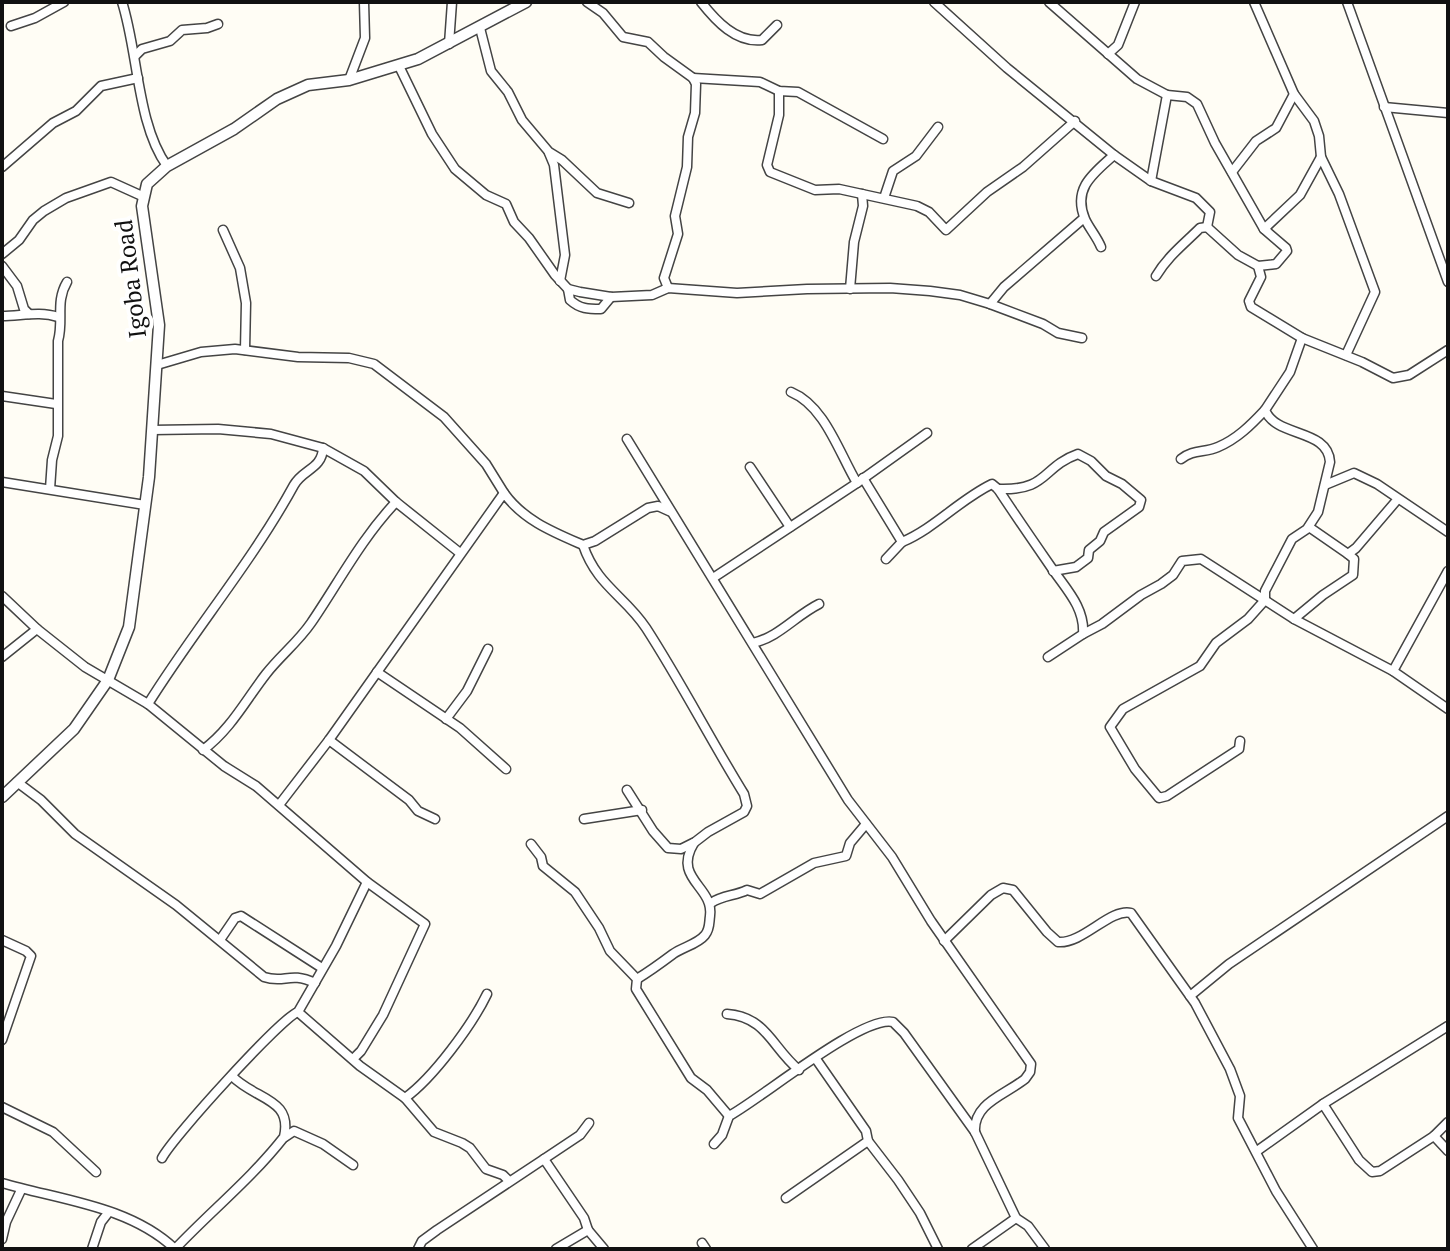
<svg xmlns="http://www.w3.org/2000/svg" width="1450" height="1251" viewBox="0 0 1450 1251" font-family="'PT Serif',serif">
  <rect width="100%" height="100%" fill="#fffdf5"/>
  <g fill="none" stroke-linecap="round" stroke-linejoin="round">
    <defs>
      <g id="minor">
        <path d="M122,2C138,51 137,125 167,166"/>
        <polyline points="587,2 603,13 623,37 648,42 664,57 693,78 696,84 695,113 688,137 687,167 675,216 678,234 664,278 668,288"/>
        <path d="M701,2C716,21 736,43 762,40L777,25"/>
        <polyline points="934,2 1007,68 1114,155 1151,181 1196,198 1210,212 1207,227"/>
        <polyline points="1049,2 1137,79 1167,95 1151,181"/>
        <polyline points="1254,2 1294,94 1314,121 1319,136 1321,157 1339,194 1375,292 1346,355"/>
        <polyline points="1347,2 1448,282"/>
        <polyline points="11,26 35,18 64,2"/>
        <polyline points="480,28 491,71 508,92 522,120 549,152 562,160 597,193 629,203"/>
        <polyline points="449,44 452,2"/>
        <polyline points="1108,54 1118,45 1135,2"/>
        <polyline points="135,56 142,49 170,41 182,30 207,28 218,24"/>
        <polyline points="399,66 432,134 455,169 486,195 506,204 514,222 529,238 555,275 568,289 580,292 611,297 652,295 668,288 737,293 807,289 890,288 930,291 960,295 990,304 1043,324 1058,333 1082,338"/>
        <polyline points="693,78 760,82 779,91 798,92 883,139"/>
        <polyline points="349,80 365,38 364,2"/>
        <polyline points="779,91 779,115 767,165 770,172 815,190 839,189 917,206 929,212 946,230 987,192 1023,167 1075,121"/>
        <polyline points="1167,95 1187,97 1197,104 1215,143 1264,229 1286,248 1287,251 1276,264 1258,266"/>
        <polyline points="1384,107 1448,113"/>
        <polyline points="549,153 554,165 565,255 560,281"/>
        <polyline points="2,167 53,123 76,111 101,86 138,78"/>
        <polyline points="1232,172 1256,141 1276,128 1294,94"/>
        <polyline points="884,198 893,171 916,156 938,127"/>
        <polyline points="1264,229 1300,195 1321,157"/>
        <polyline points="223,230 240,268 246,303 245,350"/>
        <path d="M1101,247C1097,237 1089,228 1085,219C1072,188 1094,173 1114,155"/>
        <polyline points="2,254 19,240 33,220 44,211 66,198 111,182 142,196"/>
        <polyline points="2,266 17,286 24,309 29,314"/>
        <path d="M1156,276C1168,256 1184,244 1200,228L1207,227L1238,255L1258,266L1261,277L1249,301L1251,307L1302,338L1362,362L1393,378L1409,375L1448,350"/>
        <path d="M568,289L570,300C580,309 588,309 601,309L611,297"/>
        <polyline points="850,289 854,242 863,206 862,194"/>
        <polyline points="990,304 1004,287 1084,218"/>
        <path d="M2,316C21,316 40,311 58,317"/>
        <polyline points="157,365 201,352 235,349 298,357 349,358 374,364 444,417 486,464 504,493"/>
        <path d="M791,392C825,406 839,453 857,483"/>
        <polyline points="2,396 56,404"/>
        <polyline points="152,430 218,429 271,434 323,448 364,471 396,502 460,553"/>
        <path d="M627,439L848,800L892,857L931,921L1031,1064L1030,1072L1025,1079C1005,1095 973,1103 975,1132"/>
        <path d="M1181,459C1193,449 1205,453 1218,447C1237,439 1251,425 1265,410"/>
        <polyline points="750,467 790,527"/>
        <path d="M863,478L902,542C935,528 959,500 992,484L998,489C1015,515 1033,541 1051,567C1065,588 1085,607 1083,634L1048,657"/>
        <polyline points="2,482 145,505"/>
        <polyline points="1325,485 1354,473 1377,484 1448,532"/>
        <path d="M50,489L52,460L58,436V341C64,320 55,302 67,282"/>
        <path d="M998,489C1049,491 1041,467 1078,454L1091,461L1106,476L1122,484L1141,500L1139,507L1104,532L1100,541L1089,550L1088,558L1076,567L1053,571"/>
        <polyline points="1309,527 1348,554"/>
        <path d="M583,545C597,586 625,596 646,628C681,682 710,739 744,794L747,806L744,812L708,832L695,842L681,849L668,848L653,831L627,790"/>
        <polyline points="886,559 902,542"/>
        <polyline points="713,578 857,483 927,433"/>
        <polyline points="2,596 37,629 85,667 148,704 224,766 256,786 367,882 425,924 383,1015 361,1051 353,1059"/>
        <polyline points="1294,619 1323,595 1353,575 1354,559 1348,554 1356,548 1397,500"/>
        <polyline points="1083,634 1102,624 1141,595 1161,584 1173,575 1182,561 1201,559 1294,619 1393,671 1448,709"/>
        <path d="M753,643C779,637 795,616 819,604"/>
        <polyline points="2,657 37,629"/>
        <polyline points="1393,671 1448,571"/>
        <polyline points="377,672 460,728 506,769"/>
        <path d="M148,704C194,630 252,562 294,485C303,469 322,469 323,448"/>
        <polyline points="446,719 467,691 488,649"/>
        <polyline points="329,740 409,800 418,811 435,819"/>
        <path d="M1240,741L1239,749L1167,796L1159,798L1135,769L1110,727L1123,709L1200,666L1216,643L1248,619L1265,600V591L1292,539L1307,529L1318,512L1330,462C1328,428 1276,438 1265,410L1290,372L1302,338"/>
        <path d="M203,750C231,729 245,701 266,674C280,656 298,642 311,623C339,582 361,539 396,502"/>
        <path d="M17,782L41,800L75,834L176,905L264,977C285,984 289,971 315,983"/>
        <path d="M279,805L329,740L504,493C523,520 553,532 583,545L595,541L648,508L658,506L669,511"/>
        <polyline points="584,819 642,810"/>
        <polyline points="531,844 541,857 543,866 575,892 599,928 610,951 637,979 636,989 691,1078 707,1090 729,1116"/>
        <path d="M711,903C723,895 735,896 747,890L760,894L814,863L846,856L850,843L866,824"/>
        <polyline points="2,940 26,951 31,956 2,1040"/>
        <polyline points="220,940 235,918 241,916 322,968"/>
        <path d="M944,941L991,895L1003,888L1013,890L1047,932L1058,942C1083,944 1110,908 1131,913L1195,1003L1230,1069L1240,1096L1238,1118L1276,1191L1313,1249"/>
        <path d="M637,979C650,971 661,963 673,954C683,947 698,944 705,935C710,929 709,923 710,916C714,886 672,879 694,843"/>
        <polyline points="1190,996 1229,964 1448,816"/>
        <polyline points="298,1012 360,1066 405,1098 434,1132 462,1143 470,1148 486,1169 503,1175 509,1181"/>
        <path d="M727,1014C767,1017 772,1048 799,1070"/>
        <path d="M405,1098C433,1078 472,1025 487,994"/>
        <polyline points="1323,1104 1359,1160 1372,1172 1380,1171 1434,1136 1448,1122"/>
        <polyline points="2,1107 53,1132 96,1172"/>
        <polyline points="1434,1136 1448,1151"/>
        <polyline points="285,1137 294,1131 323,1144 353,1165"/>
        <polyline points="868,1141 898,1180 920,1213 938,1249"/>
        <path d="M714,1144L722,1135L729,1116C762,1098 862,1015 893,1022L904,1033L975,1132L1016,1218L1028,1226L1045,1249"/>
        <polyline points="1257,1151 1323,1104 1448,1026"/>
        <path d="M162,1158C172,1138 282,1017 298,1012L336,946L367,882"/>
        <path d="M2,1183C60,1200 130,1206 175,1249"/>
        <polyline points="786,1198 868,1141 866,1131 816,1059"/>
        <polyline points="588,1230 584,1218 544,1159 580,1135 589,1123"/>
        <polyline points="2,1239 6,1222 21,1190"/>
        <polyline points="702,1243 706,1249"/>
        <polyline points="92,1249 101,1222 108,1213"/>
        <path d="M175,1249C211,1211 252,1178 284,1137C293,1098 255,1100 232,1076"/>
        <polyline points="418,1249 422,1241 437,1230 544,1159"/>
        <polyline points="556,1249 588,1230 604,1249"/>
        <polyline points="972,1249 1016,1218"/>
      </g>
      <polyline id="tertiary" points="2,797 74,729 108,680 129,627 149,477 159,325 142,206 147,184 167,166 234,129 277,99 308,85 349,80 418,59 526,2"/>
    </defs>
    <!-- minor casing -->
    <use href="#minor" stroke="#444" stroke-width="11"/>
    <!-- tertiary casing -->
    <use href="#tertiary" stroke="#444" stroke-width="13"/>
    <!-- minor -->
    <use href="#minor" stroke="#fff" stroke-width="8"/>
    <!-- tertiary -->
    <use href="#tertiary" stroke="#fff" stroke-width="10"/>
  </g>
  <g text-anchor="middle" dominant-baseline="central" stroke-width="8" stroke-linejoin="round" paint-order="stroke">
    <!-- street labels -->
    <g font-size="24" fill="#111" stroke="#fff">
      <text transform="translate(130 279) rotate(-97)">Igoba Road</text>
    </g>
  </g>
  <!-- border -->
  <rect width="1450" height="1251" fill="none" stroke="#111111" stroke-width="8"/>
</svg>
